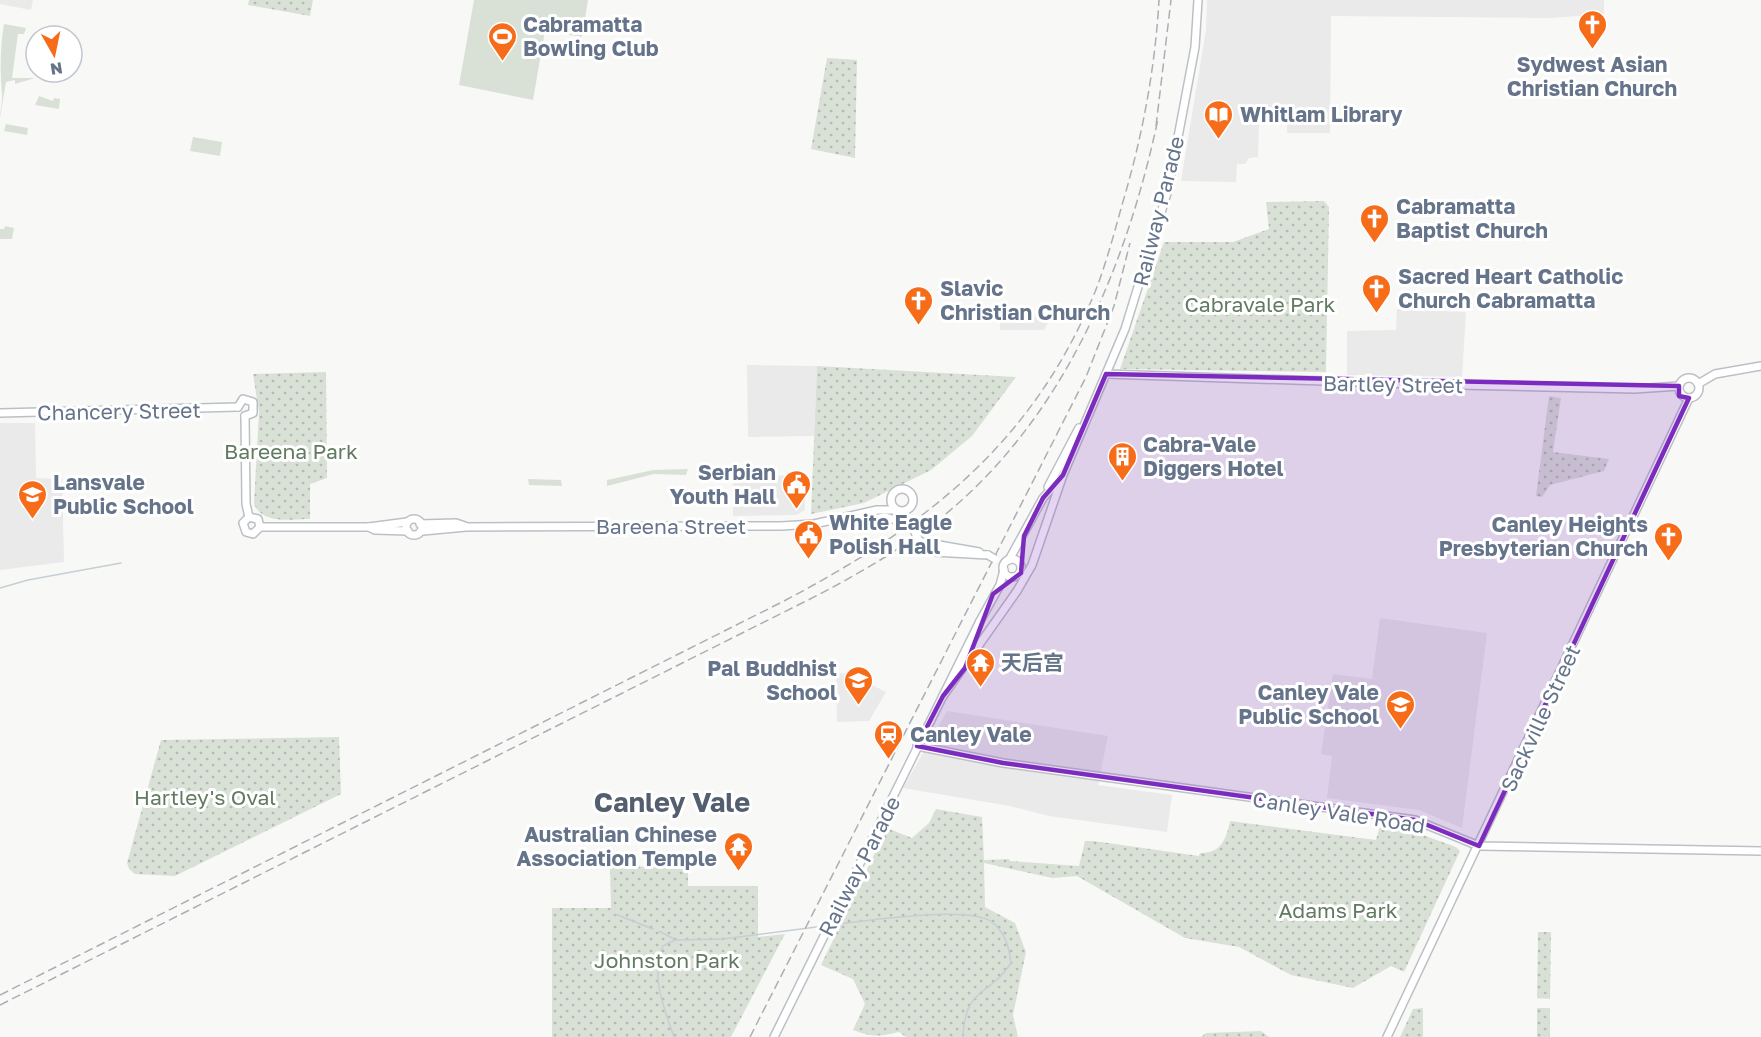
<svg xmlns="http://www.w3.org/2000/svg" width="1761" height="1037" viewBox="0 0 1761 1037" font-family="'Golos Text','Noto Sans SC',sans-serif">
  <defs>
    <pattern id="park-dots" width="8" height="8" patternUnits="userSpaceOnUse" patternTransform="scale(1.5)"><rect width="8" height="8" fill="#d9e1d6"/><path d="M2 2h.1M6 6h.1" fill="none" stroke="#b4bbb3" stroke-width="1.8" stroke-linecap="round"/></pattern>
  </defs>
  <rect width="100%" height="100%" fill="#f8f9f6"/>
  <!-- built -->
  <g fill="#e9eae9">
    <polygon points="0,0 33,0 31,10 0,4"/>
    <polygon points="1207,0 1604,0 1604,14 1550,18 1331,16 1330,133 1287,133 1287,122 1259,122 1258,157 1249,158 1245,164 1237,164 1236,182 1181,181 1206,30"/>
    <polygon points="1397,309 1466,312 1462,377 1347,375 1347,331 1396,330"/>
    <polygon points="1000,315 1050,316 1051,317 1044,330 1000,330"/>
    <polygon points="747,365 817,366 814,436 748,437"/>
    <polygon points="0,423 35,423 36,478 62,479 64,562 0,570"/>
    <polygon points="804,475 805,510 796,515 733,516 733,477"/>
    <polygon points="1380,618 1487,633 1462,828 1419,810 1327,798 1332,756 1321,754 1333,674 1372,679"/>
    <polygon points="848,673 886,692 869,721 837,722 836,674"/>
    <polygon points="947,711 1108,736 1098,785 1172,795 1167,832 1049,816 1010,806 903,788"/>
  </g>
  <!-- grass -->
  <g fill="#d9e1d6">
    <polygon points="474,0 588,0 582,37 545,31 533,100 459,85"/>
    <path d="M4,24L26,28L24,34H18L12,78H35L15,84V80L6,82L0,118C0,110 3,102 2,94C0,70 0,48 4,24Z"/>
    <polygon points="39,96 53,101 54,98 60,99 59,109 35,105"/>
    <polygon points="6,124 28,128 27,135 4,131"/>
    <polygon points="193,137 222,142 220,156 190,151"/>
    <polygon points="5,226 14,228 12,239 0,239 0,229 4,229"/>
    <polygon points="688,469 686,475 654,474 607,486 607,480 653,470"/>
    <polygon points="528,479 561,480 562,486 529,485"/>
  </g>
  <!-- park -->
  <g fill="url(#park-dots)">
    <polygon points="249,0 313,0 310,16 248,5"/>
    <polygon points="827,58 857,60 855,158 811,149"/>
    <polygon points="1324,201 1329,207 1326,372 1120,369 1164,242 1233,242 1269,229 1266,202"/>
    <polygon points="817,366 1016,377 972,436 931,470 864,503 811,514"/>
    <path d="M326,372L327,478L310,484V519C291,519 263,525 254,504L259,412L253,374Z"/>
    <polygon points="1549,396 1561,398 1553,452 1609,459 1604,471 1550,485 1542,497 1536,496"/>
    <polygon points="339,737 341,794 175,876 135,874 129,869 127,863 161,740"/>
    <path d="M936,809L982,817L984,860L1009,859L1010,861L1079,866L1085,841H1094L1199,856L1200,853C1221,853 1226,840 1230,821L1376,840L1380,826L1401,827L1456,847L1460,851L1404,972L1391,966L1353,988L1291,975L1239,947L1185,938L1077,876L1052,878L984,863L985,907L1015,923L1026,952L1013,1015L1018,1037H906L899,1032C879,1037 871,1037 853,1030L865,1004L853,979L821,965L887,828L912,838L929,823Z"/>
    <polygon points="688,866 688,886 758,886 758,937 785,934 731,1037 552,1037 552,908 611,908 610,867"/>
    <polygon points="1538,932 1551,932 1550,999 1537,998"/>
    <polygon points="1423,1008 1423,1037 1400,1037 1413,1009"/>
    <rect x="1537" y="1008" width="13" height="29"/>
    <polygon points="1261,1031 1269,1037 1201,1037 1206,1033"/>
  </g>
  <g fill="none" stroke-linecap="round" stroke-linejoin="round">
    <!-- stream -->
    <g stroke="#c6ced5" stroke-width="1.5">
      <polyline points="0,588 28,580 121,563"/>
      <polyline points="615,914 653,929"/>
      <path d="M832,925C864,921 968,905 992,922C1005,932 1009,947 1011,963C989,997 965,986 963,1037"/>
      <polyline points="659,931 674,939"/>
      <path d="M674,1037C664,1008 650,976 663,946L675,940L723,939L824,926"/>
    </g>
    <defs>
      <g id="secondary">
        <polyline points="1106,374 1414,384 1635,389 1679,386"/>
        <circle cx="1689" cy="388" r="10"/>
        <polyline points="1698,384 1715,374 1761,366"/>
        <polyline points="238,407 243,399 253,402 253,413 245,416"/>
        <polyline points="0,413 238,407"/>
        <polyline points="245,416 246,504 249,517"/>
        <polyline points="1048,487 1079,428"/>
        <circle cx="902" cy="500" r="11"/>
        <polyline points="249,517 243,523 246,532 253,534 260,527"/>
        <polyline points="249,517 258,519 260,527"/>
        <circle cx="414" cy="527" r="8"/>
        <polyline points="420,524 456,523 465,526"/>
        <polyline points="836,525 885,517 903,522"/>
        <polyline points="260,527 369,527 407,522"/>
        <polyline points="369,527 375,530 408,531"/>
        <polyline points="423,531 466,527 781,526 814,524 877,510 897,510"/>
        <polyline points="918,539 927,549 934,552 988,555"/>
        <polyline points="922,542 979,552"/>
        <circle cx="1012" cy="568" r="9"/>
        <polyline points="1009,560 1043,498 1062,477"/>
        <polyline points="966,661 980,621 1000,585 1004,570"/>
        <polyline points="943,696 1017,591 1032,565 1063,475 1125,329 1168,190 1195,47 1198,0"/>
        <polyline points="917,746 1003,763 1415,820 1479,846 1761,851"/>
        <polyline points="774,1037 980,621"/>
        <polyline points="1387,1037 1689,398"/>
      </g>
    </defs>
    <!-- secondary casing -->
    <use href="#secondary" stroke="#bcc0c6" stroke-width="10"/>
    <!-- secondary -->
    <use href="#secondary" stroke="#fff" stroke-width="7"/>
    <!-- rail -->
    <g stroke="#aaaeb6" stroke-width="1.5" stroke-dasharray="9 4.5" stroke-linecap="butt">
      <polyline points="1156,126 1171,0"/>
      <path d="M0,995L784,601C926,526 1032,444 1095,292C1106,264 1114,234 1122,205C1142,138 1155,70 1159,0"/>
      <path d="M0,1005L820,594C852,577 884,559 914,538C1053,442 1124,279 1158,119"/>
      <polyline points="750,1037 1086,377 1114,306 1130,243"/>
    </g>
    <defs>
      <g id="secondary-bridge">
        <polyline points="909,519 918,539"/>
        <polyline points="988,555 995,559"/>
      </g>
    </defs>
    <!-- secondary-bridge casing -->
    <use href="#secondary-bridge" stroke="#bcc0c6" stroke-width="10" stroke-linecap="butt"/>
    <!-- secondary-bridge -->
    <use href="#secondary-bridge" stroke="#fff" stroke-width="7"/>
  </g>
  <!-- marked area -->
  <path fill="#7b2cbf" fill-opacity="0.2" stroke="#7b2cbf" stroke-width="4.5" stroke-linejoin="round" d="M1106,374L1679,386V396L1689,398L1479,846L1415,820L1003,763L917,746L943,696L965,668L993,594L1021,573L1024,536L1043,498L1063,475Z"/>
  <!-- icons -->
  <defs>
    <symbol id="church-pin" viewBox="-11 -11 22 30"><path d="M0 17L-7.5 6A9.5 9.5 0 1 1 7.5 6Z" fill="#f66c19" stroke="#fff"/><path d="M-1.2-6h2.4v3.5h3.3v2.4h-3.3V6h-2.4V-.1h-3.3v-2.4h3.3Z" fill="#fff"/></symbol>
    <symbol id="stadium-pin" viewBox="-11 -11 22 30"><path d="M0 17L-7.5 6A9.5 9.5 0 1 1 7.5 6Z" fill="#f66c19" stroke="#fff"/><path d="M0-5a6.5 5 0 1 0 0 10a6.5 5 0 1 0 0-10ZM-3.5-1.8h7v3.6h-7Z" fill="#fff"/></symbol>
    <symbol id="library-pin" viewBox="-11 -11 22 30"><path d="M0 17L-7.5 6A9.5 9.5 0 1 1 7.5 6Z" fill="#f66c19" stroke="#fff"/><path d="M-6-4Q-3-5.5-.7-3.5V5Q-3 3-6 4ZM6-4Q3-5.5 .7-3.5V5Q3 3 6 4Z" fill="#fff"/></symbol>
    <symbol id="building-pin" viewBox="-11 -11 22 30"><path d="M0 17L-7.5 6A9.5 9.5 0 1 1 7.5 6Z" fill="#f66c19" stroke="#fff"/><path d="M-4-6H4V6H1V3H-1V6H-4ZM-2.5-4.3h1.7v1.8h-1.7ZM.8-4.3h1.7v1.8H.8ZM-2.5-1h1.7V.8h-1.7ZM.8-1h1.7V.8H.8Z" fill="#fff"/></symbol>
    <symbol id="civic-pin" viewBox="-11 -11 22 30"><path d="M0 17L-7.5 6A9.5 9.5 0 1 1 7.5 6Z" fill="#f66c19" stroke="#fff"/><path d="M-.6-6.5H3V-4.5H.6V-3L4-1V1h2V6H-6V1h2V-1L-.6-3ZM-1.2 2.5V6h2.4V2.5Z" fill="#fff"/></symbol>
    <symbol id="school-pin" viewBox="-11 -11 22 30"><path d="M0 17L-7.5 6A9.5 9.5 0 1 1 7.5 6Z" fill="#f66c19" stroke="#fff"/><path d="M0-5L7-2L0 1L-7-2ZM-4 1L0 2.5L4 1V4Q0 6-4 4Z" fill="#fff"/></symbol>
    <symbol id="temple-pin" viewBox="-11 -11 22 30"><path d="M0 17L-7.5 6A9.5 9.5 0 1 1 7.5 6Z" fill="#f66c19" stroke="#fff"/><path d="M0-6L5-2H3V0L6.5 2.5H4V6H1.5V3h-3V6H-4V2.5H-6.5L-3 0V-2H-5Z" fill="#fff"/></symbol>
    <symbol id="station-pin" viewBox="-11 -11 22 30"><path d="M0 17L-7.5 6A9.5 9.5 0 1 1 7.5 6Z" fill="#f66c19" stroke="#fff"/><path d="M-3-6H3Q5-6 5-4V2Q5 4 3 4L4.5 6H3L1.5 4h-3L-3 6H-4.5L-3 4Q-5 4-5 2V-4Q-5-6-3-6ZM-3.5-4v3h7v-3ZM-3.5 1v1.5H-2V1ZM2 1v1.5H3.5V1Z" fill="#fff"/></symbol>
  </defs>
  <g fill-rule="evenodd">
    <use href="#church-pin" x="1576" y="8" width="33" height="45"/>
    <use href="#stadium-pin" x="486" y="20" width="33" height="45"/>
    <use href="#library-pin" x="1202" y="98" width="33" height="45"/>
    <use href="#church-pin" x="1358" y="202" width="33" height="45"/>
    <use href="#church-pin" x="1360" y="272" width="33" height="45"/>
    <use href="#church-pin" x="902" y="284" width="33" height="45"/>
    <use href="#building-pin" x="1106" y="440" width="33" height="45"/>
    <use href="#civic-pin" x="780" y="468" width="33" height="45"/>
    <use href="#school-pin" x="16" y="478" width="33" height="45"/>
    <use href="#civic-pin" x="792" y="518" width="33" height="45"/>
    <use href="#church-pin" x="1652" y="520" width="33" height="45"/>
    <use href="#temple-pin" x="964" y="646" width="33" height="45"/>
    <use href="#school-pin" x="842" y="664" width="33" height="45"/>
    <use href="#school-pin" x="1384" y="688" width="33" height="45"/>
    <use href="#station-pin" x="872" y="718" width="33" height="45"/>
    <use href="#temple-pin" x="722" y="830" width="33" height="45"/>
  </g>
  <g text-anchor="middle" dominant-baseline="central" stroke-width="6" stroke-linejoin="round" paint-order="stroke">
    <!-- poi labels -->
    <g font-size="21" font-weight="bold" fill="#65748a" stroke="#fff" text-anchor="start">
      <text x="523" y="24">Cabramatta<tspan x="523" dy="24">Bowling Club</tspan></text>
      <text x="1592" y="64" text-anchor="middle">Sydwest Asian<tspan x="1592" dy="24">Christian Church</tspan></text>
      <text x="1240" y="114">Whitlam Library</text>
      <text x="1396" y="206">Cabramatta<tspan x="1396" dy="24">Baptist Church</tspan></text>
      <text x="1398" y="276">Sacred Heart Catholic<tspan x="1398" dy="24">Church Cabramatta</tspan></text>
      <text x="940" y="288">Slavic<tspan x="940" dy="24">Christian Church</tspan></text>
      <text x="1143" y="444">Cabra-Vale<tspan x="1143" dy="24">Diggers Hotel</tspan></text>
      <text x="776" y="472" text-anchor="end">Serbian<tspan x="776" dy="24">Youth Hall</tspan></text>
      <text x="53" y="482">Lansvale<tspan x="53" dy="24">Public School</tspan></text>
      <text x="829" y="522">White Eagle<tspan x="829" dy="24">Polish Hall</tspan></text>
      <text x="1648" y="524" text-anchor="end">Canley Heights<tspan x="1648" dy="24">Presbyterian Church</tspan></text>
      <text x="1001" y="662">天后宫</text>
      <text x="837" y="668" text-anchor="end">Pal Buddhist<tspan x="837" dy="24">School</tspan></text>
      <text x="1379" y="692" text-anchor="end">Canley Vale<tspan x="1379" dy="24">Public School</tspan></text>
      <text x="910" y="734">Canley Vale</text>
      <text x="717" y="834" text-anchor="end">Australian Chinese<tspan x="717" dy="24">Association Temple</tspan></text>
    </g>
    <!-- street labels -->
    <g font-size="21" fill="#65748a" stroke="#fff">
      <text transform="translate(1158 211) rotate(-76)">Railway Parade</text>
      <text transform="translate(1393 384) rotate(1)">Bartley Street</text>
      <text transform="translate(119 411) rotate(-1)">Chancery Street</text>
      <text x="671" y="526">Bareena Street</text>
      <text transform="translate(1540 718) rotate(-65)">Sackville Street</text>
      <text transform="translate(1339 812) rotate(9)">Canley Vale Road</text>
      <text transform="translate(859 866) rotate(-63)">Railway Parade</text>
    </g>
    <!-- park labels -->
    <g font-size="21" fill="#627a60" stroke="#fff">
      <text x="1260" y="304">Cabravale Park</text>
      <text x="291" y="451">Bareena Park</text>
      <text x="205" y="797">Hartley's Oval</text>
      <text x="1338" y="910">Adams Park</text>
      <text x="667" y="960">Johnston Park</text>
    </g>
    <!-- district labels -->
    <g font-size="27" font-weight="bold" fill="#535f6e" stroke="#fff">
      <text x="672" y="802">Canley Vale</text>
    </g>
  </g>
  <!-- north arrow -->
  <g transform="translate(54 54) rotate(171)"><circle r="28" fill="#ffffff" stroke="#c1c7d0" stroke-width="1.5"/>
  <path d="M0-4.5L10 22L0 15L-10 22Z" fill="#f66c19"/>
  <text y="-9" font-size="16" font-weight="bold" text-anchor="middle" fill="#65748a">N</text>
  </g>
</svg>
